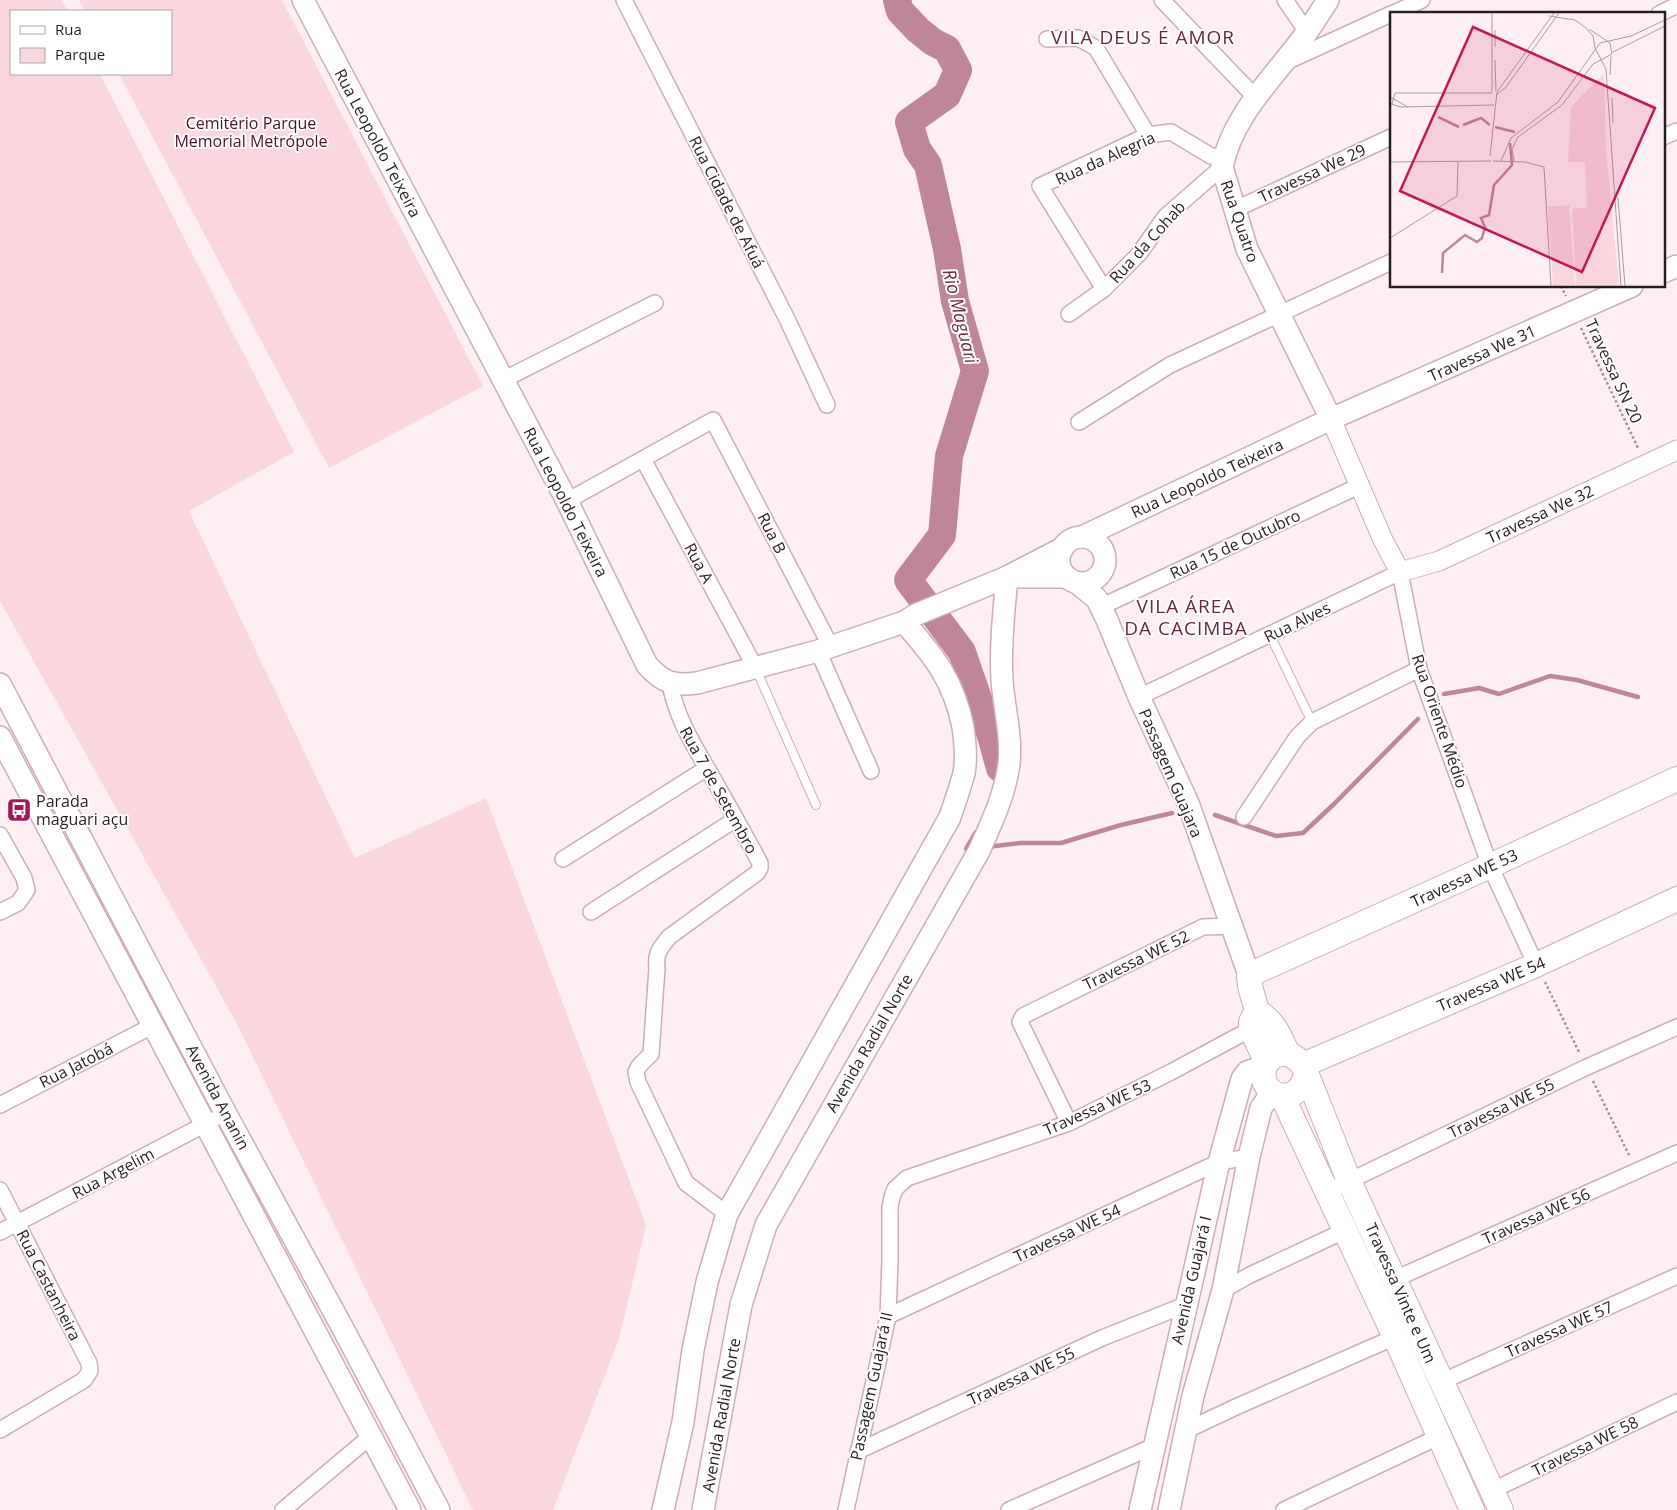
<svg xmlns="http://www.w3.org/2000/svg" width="1677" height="1510" viewBox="0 0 1677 1510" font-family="'Open Sans',sans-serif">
  <rect width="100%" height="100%" fill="#feeff3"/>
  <!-- green -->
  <g fill="#fad6df">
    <polygon points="0,0 62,0 68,11 11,11 11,74 100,74 294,452 189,511 355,858 486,798 646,1225 619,1339 553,1510 473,1510 236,1022 0,601"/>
    <polygon points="79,0 282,0 483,386 329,468 119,74 171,74 171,11 85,11"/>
  </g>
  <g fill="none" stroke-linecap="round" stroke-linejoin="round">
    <!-- stream -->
    <g stroke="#bf8697" stroke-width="4.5">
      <polyline points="1444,694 1479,688 1499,694 1550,676 1577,680 1638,697"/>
      <polyline points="1215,815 1276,836 1303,833 1334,804 1418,719"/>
      <polyline points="987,847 1021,843 1061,843 1121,825 1172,813"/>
      <polyline points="966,849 976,832"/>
    </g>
    <!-- river -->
    <polyline stroke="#bf8697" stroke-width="28" points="897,0 900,11 918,30 933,42 947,49 958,70 947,95 909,122 917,149 928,165 947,249 955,301 975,371 949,456 942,535 908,580 962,652 992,739 1000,768"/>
    <defs>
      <g id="service">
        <polyline points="1270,635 1312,722"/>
        <polyline points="756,669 816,805"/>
      </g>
      <g id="minor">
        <polyline points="624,0 788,321 827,405"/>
        <polyline points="1162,0 1256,98"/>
        <polyline points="1285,0 1307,32"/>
        <polyline points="1392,14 1422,0"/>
        <polyline points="1659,14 1677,5"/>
        <polyline points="1047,39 1078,38 1096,48 1148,135"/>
        <polyline points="1286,62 1391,14"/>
        <polyline points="1663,137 1677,131"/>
        <polyline points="1234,210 1391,137"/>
        <polyline points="1104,289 1040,186 1148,135 1171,132 1211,156 1224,157"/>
        <polyline points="1069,314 1104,289 1139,254 1165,217 1222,167"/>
        <polyline points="503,380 655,303"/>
        <polyline points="1079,422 1170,365 1391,262"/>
        <polyline points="643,459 755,667"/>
        <polyline points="567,501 713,420 831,647"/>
        <polyline points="1109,603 1361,485"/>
        <polyline points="818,651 871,771"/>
        <path d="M670,683C676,719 696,749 714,780C729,807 745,835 760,863V868L757,873L669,937C660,948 655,954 657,968L651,1054L639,1066L636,1072L638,1082L686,1183L727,1214"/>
        <polyline points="1139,697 1400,572 1419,669 1490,866 1536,965"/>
        <polyline points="1244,817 1297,737 1312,722 1419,669"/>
        <polyline points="0,835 24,878 27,890 18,903 0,912"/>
        <polyline points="563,859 707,768"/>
        <polyline points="591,912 736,819"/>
        <polyline points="0,1105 152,1026"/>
        <polyline points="1069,1123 1020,1022 1023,1016 1203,927 1231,926"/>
        <polyline points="0,1190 89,1363 90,1371 84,1380 0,1430"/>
        <polyline points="1326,1192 1587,1067 1677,1027"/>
        <polyline points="0,1232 213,1120"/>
        <polyline points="1395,1279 1677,1153"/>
        <polyline points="1223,1290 1250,1275 1344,1231"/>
        <polyline points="888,1316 1219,1162 1249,1157"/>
        <polyline points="1441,1382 1677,1276"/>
        <polyline points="1187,1430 1238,1406 1395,1337"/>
        <polyline points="858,1451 1102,1338 1185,1305"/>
        <polyline points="1493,1490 1677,1402"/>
        <polyline points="283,1510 371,1436"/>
        <polyline points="846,1510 888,1316 890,1260 890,1207 892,1197 895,1189 907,1178 1069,1123 1171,1072 1251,1029"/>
        <polyline points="1009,1510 1154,1446"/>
        <polyline points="1284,1510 1438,1437"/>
      </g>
      <polyline id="tertiary" points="1331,419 1383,540 1400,572 1439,561 1677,450"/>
      <g id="secondary">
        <path d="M303,0L567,501L647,665C663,683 674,686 697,683L818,651L904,622L915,615L1007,577L1063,548"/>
        <path d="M1328,0C1321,11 1314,22 1307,32C1276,76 1233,113 1222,167L1247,249L1331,419"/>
        <polyline points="1663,272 1677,266"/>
        <polyline points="1082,537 1331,419 1632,286"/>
        <circle cx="1082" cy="560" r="23"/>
        <polyline points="1009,577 1067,577"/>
        <polyline points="1076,582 1097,599 1107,620 1139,697 1188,803 1249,975"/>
        <polyline points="0,684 226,1114 340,1323 439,1510"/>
        <polyline points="0,737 410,1510"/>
        <path d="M663,1510L683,1422L693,1350L707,1282L727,1214L950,817C955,802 960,788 964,773C967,758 965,741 963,727C954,681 934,656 904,622"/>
        <path d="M703,1510L741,1305L766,1225L979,851C991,824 1005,795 1009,764C1012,736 1004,709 1002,680C1000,646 1004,611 1007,577"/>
        <polyline points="1140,1510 1219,1162 1242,1079 1247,1072 1265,1066"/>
        <polyline points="1169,1510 1193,1396 1223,1290 1249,1157 1261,1108 1272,1092"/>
      </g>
      <g id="primary">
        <path d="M1257,1011C1275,1022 1279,1035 1288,1054"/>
        <polyline points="1267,1063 1251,1029 1251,1022 1257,1011 1250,986 1249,975 1490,866 1677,779"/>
        <polyline points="1303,1065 1536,965 1677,899"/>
        <path d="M1306,1073C1300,1109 1258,1098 1264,1069C1266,1061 1272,1056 1280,1054C1290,1052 1297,1058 1303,1065L1349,1181L1501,1510"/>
        <polyline points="1282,1096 1395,1337 1472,1510"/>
      </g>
    </defs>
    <!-- service casing -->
    <use href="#service" stroke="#ceacb5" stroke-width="10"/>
    <!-- minor casing -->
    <use href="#minor" stroke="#ceacb5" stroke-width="18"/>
    <!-- tertiary casing -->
    <use href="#tertiary" stroke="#ceacb5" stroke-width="21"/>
    <!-- secondary casing -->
    <use href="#secondary" stroke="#ceacb5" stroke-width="24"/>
    <!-- primary casing -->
    <use href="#primary" stroke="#ceacb5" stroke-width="26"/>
    <!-- path -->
    <g stroke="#9e9094" stroke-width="2.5" stroke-dasharray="2.5 2.5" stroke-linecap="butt">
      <polyline points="1561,286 1566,296"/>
      <polyline points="1581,328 1639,450"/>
      <polyline points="1545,982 1580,1054"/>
      <polyline points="1593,1081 1630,1157"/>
    </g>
    <!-- service -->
    <use href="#service" stroke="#fff" stroke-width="8"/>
    <!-- minor -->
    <use href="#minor" stroke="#fff" stroke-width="15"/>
    <!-- tertiary -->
    <use href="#tertiary" stroke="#fff" stroke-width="19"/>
    <!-- secondary -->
    <use href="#secondary" stroke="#fff" stroke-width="21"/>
    <!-- primary -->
    <use href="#primary" stroke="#fff" stroke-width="24"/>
  </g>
  <!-- icons -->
  <defs>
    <symbol id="bus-square" viewBox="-11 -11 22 22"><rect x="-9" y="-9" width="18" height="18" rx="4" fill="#a51658" stroke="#fff"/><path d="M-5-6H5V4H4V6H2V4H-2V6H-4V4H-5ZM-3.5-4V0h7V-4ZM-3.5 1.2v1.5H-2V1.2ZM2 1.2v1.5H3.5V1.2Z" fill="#fff"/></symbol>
  </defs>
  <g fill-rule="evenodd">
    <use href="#bus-square" x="5" y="796" width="28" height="28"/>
  </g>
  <g text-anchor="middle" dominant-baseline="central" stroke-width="4" stroke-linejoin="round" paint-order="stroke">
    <!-- park labels -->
    <g font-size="16" fill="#520e2b" stroke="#fff">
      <text x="251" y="123">Cemitério Parque<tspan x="251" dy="18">Memorial Metrópole</tspan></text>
    </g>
    <!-- street labels -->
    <g font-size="16" fill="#2a1d21" stroke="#fff">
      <text transform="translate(378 143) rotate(62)">Rua Leopoldo Teixeira</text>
      <text transform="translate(1105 158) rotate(-24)">Rua da Alegria</text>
      <text transform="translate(1312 173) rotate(-25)">Travessa We 29</text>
      <text transform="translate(727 202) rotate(63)">Rua Cidade de Afuá</text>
      <text transform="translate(1240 221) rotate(71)">Rua Quatro</text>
      <text transform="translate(1147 242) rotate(-48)">Rua da Cohab</text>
      <text transform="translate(1482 353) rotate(-24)">Travessa We 31</text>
      <text transform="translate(1614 371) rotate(65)">Travessa SN 20</text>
      <text transform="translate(1207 478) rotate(-25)">Rua Leopoldo Teixeira</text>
      <text transform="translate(566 502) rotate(63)">Rua Leopoldo Teixeira</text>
      <text transform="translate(1540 514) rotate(-25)">Travessa We 32</text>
      <text transform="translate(772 533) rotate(63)">Rua B</text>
      <text transform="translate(1235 544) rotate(-25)">Rua 15 de Outubro</text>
      <text transform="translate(699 563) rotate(62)">Rua A</text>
      <text transform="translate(1297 622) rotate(-26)">Rua Alves</text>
      <text transform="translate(1440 721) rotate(71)">Rua Oriente Médio</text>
      <text transform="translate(1171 773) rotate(67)">Passagem Guajara</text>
      <text transform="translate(719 790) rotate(61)">Rua 7 de Setembro</text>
      <text transform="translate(1464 878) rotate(-25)">Travessa WE 53</text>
      <text transform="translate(1136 960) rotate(-26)">Travessa WE 52</text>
      <text transform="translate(1491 984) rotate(-23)">Travessa WE 54</text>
      <text transform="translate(869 1043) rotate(-60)">Avenida Radial Norte</text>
      <text transform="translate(76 1065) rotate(-27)">Rua Jatobá</text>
      <text transform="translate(218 1097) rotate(62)">Avenida Ananin</text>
      <text transform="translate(1097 1107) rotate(-24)">Travessa WE 53</text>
      <text transform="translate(1501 1108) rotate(-26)">Travessa WE 55</text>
      <text transform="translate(113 1173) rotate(-28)">Rua Argelim</text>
      <text transform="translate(1536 1216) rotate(-24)">Travessa WE 56</text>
      <text transform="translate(1067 1233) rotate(-25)">Travessa WE 54</text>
      <text transform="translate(1191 1280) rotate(-77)">Avenida Guajará I</text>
      <text transform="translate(49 1285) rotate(63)">Rua Castanheira</text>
      <text transform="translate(1401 1293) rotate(66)">Travessa Vinte e Um</text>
      <text transform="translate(1559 1329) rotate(-24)">Travessa WE 57</text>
      <text transform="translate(1021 1376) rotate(-25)">Travessa WE 55</text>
      <text transform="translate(871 1386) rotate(-78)">Passagem Guajará II</text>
      <text transform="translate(721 1415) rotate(-80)">Avenida Radial Norte</text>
      <text transform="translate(1585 1446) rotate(-26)">Travessa WE 58</text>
    </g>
    <!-- poi labels -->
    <g font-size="16" fill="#2a1d21" stroke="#fff" text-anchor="start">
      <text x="36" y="801">Parada<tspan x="36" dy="18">maguari açu</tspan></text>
    </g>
    <!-- water labels -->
    <g font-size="18" font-style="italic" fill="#6d2841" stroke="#fff">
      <text transform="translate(961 316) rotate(76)">Rio Maguari</text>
    </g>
    <!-- quarter labels -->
    <g font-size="19" letter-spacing="1" fill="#6a263f" stroke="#fff">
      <text x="1143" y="37">VILA DEUS É AMOR</text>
      <text x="1186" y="606">VILA ÁREA<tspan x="1186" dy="22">DA CACIMBA</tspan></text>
    </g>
  </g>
  <!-- overview -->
  <g transform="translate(1390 12)">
    <rect width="275" height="275" fill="#feeff3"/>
    <path d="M214,61L216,138L229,274H186L182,197L197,195L195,150H178L181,95ZM179,193L185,274H163L158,195Z" fill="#fad6df"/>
    <path fill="none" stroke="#bf8697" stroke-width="2.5" d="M48,105L69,115M73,113L91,106L100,113M105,115L125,120M52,261L53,241L75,223L87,230L92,226L95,215L91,206L99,203L104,173L122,153L120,131"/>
    <path fill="none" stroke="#a99b9f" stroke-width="1" d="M102,1V80M159,4L185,8L196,16L203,24L205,36L216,57L231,274M105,18V35M223,40L275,14M105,48L106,79M220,63L221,44M107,80L164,1M106,83L116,75L169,1M0,85L18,95M222,86L223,111M1,92L11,95L104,93M2,92L5,81H102M100,144L107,80M103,149L135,150L154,155L161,274M111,149L121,126L168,90L210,31L241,24L275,8M124,149L122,137L128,125L172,93L203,52L222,42L220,31L199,17M0,150L101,149M228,186L235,274M0,226L67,184L68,150"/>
    <path fill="#c2185b" fill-opacity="0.15" stroke="#c2185b" stroke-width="2.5" d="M83,15L265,96L192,260L10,179Z"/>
    <rect width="275" height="275" fill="none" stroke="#2a1d21" stroke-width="2.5"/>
  </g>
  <!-- legend -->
  <rect x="10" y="10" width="162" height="65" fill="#ffffff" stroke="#aaa5a6"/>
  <rect x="20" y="26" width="25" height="8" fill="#ffffff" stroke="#aaa5a6"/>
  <text x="55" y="35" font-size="15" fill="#2a1d21">Rua</text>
  <rect x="20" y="48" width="25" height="15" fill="#fad6df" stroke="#aaa5a6"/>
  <text x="55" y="60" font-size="15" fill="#2a1d21">Parque</text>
</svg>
